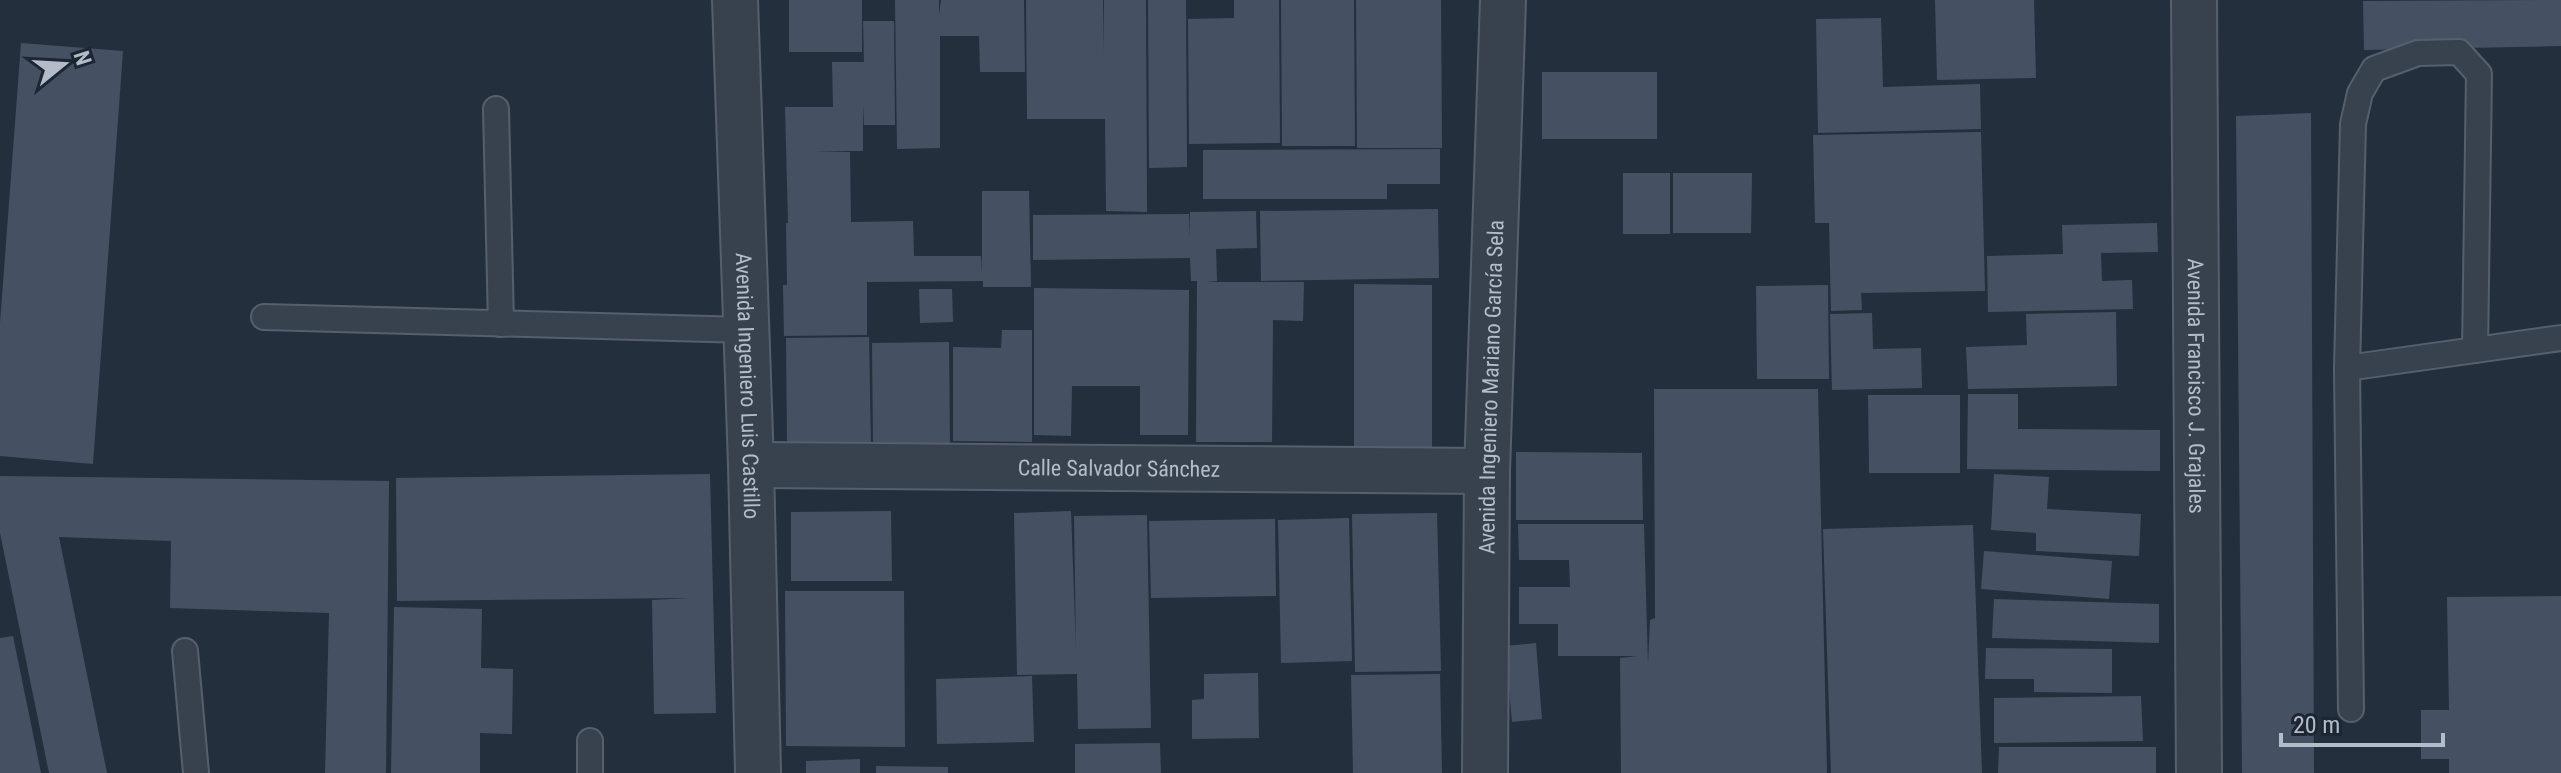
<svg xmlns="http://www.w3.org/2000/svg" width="2561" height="773" viewBox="0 0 2561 773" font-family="'Roboto Condensed',sans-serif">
  <rect width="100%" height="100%" fill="#242f3e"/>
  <!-- building -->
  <g fill="#455162">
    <rect x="789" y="0" width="73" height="52"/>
    <polygon points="895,0 939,0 939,15 941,0 1024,0 1025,72 980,72 979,36 940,36 940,148 897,149"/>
    <polygon points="1026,0 1103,0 1103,53 1104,0 1146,0 1147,212 1106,211 1105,119 1027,119"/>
    <polygon points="1148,0 1186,0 1187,167 1149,168"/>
    <polygon points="1234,0 1279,0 1280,143 1189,144 1188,19 1234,18"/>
    <polygon points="1281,0 1354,0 1355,146 1282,146"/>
    <polygon points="1356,0 1441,0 1442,148 1357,148"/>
    <polygon points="1935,0 2034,0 2036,78 1937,80"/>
    <polygon points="2561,0 2561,46 2364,50 2363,1"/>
    <polygon points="1881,18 1883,87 1980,84 1981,129 1818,133 1816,19"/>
    <polygon points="863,21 894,21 895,125 864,125 863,105 863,151 812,151 850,152 851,222 913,221 914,256 981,256 982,273 982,191 1029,191 1031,287 983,287 983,281 867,282 867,335 784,336 783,285 787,285 786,223 788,223 785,107 833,107 832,62 864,62"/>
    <polygon points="21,43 123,51 93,464 0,456 0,323"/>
    <rect x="1542" y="72" width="115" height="67"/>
    <polygon points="2311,113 2314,773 2242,773 2236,116"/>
    <polygon points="1981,132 1985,291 1861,293 1862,310 1831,311 1829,223 1815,223 1813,135"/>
    <polygon points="1440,149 1440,184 1387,184 1387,199 1203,199 1203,150"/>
    <rect x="1623" y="173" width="47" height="61"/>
    <polygon points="1673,173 1752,173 1751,233 1673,233"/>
    <polygon points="1438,209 1439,278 1261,281 1260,211"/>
    <polygon points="1256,211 1257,248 1216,249 1217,281 1206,282 1304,282 1303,321 1273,320 1272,442 1196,442 1197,281 1191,281 1190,258 1033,260 1033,215 1189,214 1190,238 1190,212"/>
    <polygon points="2157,223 2158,252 2101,253 2102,281 2132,280 2133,309 1988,312 1987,256 2063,254 2062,225"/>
    <polygon points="1354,284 1432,285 1432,449 1354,449"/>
    <polygon points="1828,285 1829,379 1757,379 1756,286"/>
    <polygon points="1034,288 1189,290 1188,435 1140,435 1140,386 1072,386 1071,436 1034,435"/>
    <polygon points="919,289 952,289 953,322 920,323"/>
    <polygon points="2116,312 2117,386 1968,389 1966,347 2027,345 2026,314"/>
    <polygon points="1872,313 1873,349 1921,348 1922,388 1832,390 1830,314"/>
    <polygon points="1002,330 1032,330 1032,442 953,441 953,347 1001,348"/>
    <polygon points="869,337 871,445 787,446 786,338"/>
    <polygon points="949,342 950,445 873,446 872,343"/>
    <polygon points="1654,389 1818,389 1827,773 1621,773 1620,658 1638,656 1558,656 1558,624 1519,624 1519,587 1570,587 1569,560 1519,560 1518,524 1644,524 1648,664 1650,620 1655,618"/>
    <polygon points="1968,394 2018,394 2018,429 2160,430 2160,471 1967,469"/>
    <polygon points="1868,395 1960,395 1960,473 1869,473"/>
    <polygon points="1516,452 1642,453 1643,520 1516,520"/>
    <polygon points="710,474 716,713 654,714 652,600 689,598 397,601 396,478"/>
    <polygon points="1994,474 2049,477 2047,509 2141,514 2139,556 2036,551 2036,533 1991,530"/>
    <polygon points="0,476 389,481 386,773 325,773 329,613 170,608 171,541 59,537 107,773 49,773 0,533"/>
    <polygon points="891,511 892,581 791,581 791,512"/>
    <polygon points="1071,511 1076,649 1074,516 1147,515 1151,728 1078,729 1077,674 1017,675 1014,513"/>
    <polygon points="1437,513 1441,671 1355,672 1352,514"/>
    <polygon points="1349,518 1352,661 1281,663 1278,520"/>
    <polygon points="1275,519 1276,596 1151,598 1149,521"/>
    <polygon points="1973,525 1982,773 1831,773 1823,529"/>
    <polygon points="1984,551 2112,561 2109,599 1981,589"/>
    <polygon points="785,591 904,591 905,747 786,746"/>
    <polygon points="2561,596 2561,773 2449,773 2449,759 2421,759 2421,710 2449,710 2447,597"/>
    <polygon points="1994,599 2159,604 2159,643 1992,638"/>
    <polygon points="394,607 482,609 481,668 513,669 512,734 480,733 480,773 391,773"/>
    <polygon points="13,636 41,773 0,773 0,638"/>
    <polygon points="1536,643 1542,719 1512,722 1505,646"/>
    <polygon points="1986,648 2112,649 2112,693 2034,692 2034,679 1985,679"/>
    <polygon points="1258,673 1259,738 1192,739 1192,700 1204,699 1204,674"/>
    <polygon points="1440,674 1442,773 1353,773 1351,675"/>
    <polygon points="1032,676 1034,742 937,744 936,679"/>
    <polygon points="2141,696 2143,741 1994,743 1994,698"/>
    <polygon points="1160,743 1161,773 1075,773 1075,744"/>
    <polygon points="1999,747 2156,747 2156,773 1998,773"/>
    <polygon points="860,759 860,773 806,773 806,761"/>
    <polygon points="876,766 948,767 948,773 876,773"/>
  </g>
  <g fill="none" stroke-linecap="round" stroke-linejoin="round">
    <defs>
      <g id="lane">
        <polyline points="496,109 501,324"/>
        <polyline points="264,317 747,330"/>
        <polyline points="2347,368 2353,124 2360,93 2374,69 2418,53 2459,52 2479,74 2475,350"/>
        <polyline points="185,651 196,773"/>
        <polyline points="2351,709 2347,368 2561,338"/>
        <polyline points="590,741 590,773"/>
      </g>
      <g id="street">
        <path id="s1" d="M735,0L751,465L758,773"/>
        <path id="s2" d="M2194,0L2199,773"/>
        <path id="s3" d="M751,465L1487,471"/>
        <path id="s4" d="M1485,773L1487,471L1503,0"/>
      </g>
    </defs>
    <!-- lane casing -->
    <use href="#lane" stroke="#565f6c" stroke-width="28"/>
    <!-- street casing -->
    <use href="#street" stroke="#565f6c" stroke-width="48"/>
    <!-- lane -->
    <use href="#lane" stroke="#38414e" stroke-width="24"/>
    <!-- street -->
    <use href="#street" stroke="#38414e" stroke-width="44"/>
  </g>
  <g text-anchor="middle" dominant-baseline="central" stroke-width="7" stroke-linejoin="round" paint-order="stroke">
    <!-- street labels -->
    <g font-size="22" fill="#b4bcc9" stroke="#1d2633">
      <text stroke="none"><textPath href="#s1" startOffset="386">Avenida Ingeniero Luis Castillo</textPath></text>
      <text stroke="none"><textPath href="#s4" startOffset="386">Avenida Ingeniero Mariano García Sela</textPath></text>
      <text stroke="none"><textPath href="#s2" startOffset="386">Avenida Francisco J. Grajales</textPath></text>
      <text stroke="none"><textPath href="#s3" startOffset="368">Calle Salvador Sánchez</textPath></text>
    </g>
  </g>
  <!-- north arrow -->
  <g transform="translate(64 64) rotate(72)" stroke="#1d2633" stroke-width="6" paint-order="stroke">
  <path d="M0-6L14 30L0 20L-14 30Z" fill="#b4bcc9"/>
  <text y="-12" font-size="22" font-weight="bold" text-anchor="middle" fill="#b4bcc9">N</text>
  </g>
  <!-- scale -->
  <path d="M2281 733v12h162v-12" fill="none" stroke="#b4bcc9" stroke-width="4"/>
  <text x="2293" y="733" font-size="24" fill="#b4bcc9" stroke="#1d2633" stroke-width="6" paint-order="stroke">20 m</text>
</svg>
